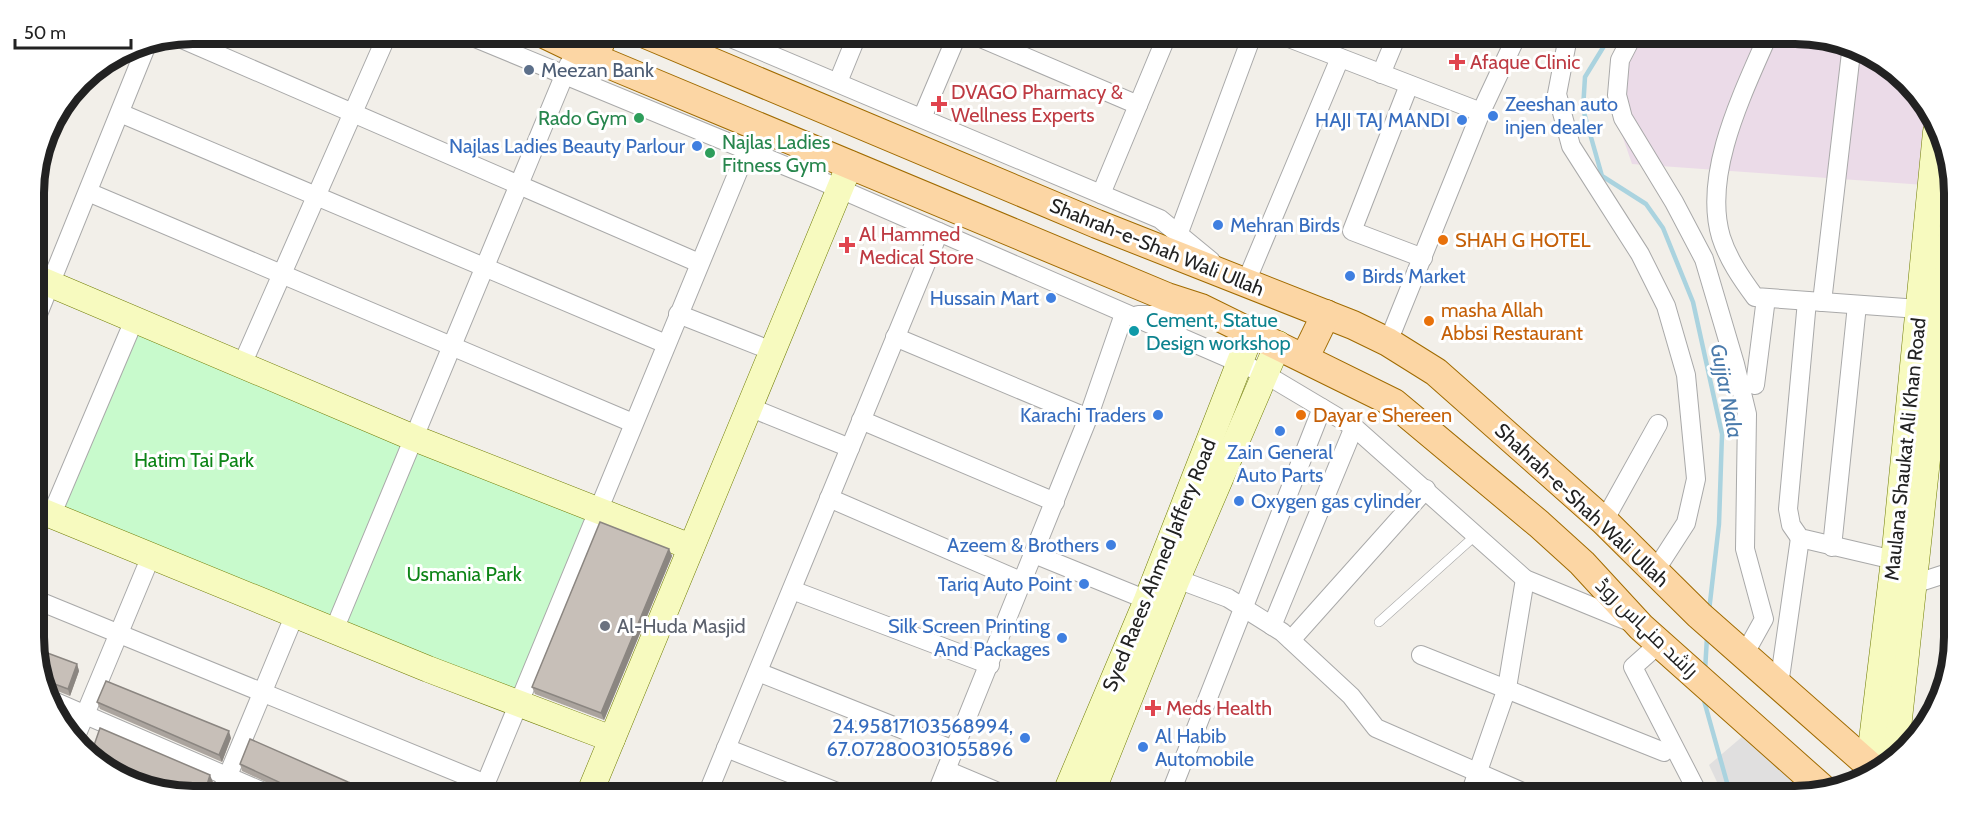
<svg xmlns="http://www.w3.org/2000/svg" width="1987" height="830" viewBox="0 0 1987 830" font-family="Cabin,Cairo,sans-serif">
  <rect width="100%" height="100%" fill="#f2efe9"/>
  <!-- residential -->
  <polygon fill="#e0dfdf" points="1743,736 1808,796 1724,797 1709,765"/>
  <!-- industrial -->
  <polygon fill="#ebdbe8" points="1641,33 1795,33 1855,45 1921,95 1953,171 1953,187 1632,164 1608,94"/>
  <!-- park -->
  <polygon fill="#c8facc" points="135,322 597,510 520,704 51,516"/>
  <g fill="none" stroke-linecap="round" stroke-linejoin="round">
    <!-- stream -->
    <g stroke="#aad3df" stroke-width="4.5">
      <polyline points="1612,33 1585,77 1583,109 1602,176 1646,204 1663,228 1693,302 1722,434 1719,524 1709,611"/>
      <polyline points="1705,671 1707,637"/>
      <polyline points="1703,697 1731,797"/>
    </g>
    <defs>
      <polyline id="lane" points="1379,622 1476,535"/>
      <g id="street">
        <polyline points="463,33 817,179 1265,374 1354,427 1525,579 1630,622"/>
        <polyline points="719,33 1160,219 1211,261"/>
        <polyline points="969,33 1138,105"/>
        <polyline points="1276,33 1481,112"/>
        <polyline points="1572,33 1567,42 1557,94 1571,146 1640,254 1666,306 1686,375 1696,479 1686,523 1655,571"/>
        <polyline points="1634,33 1620,60 1617,95 1623,118 1674,202 1704,259 1735,364 1747,414 1745,549 1764,619 1744,655"/>
        <path d="M1769,33C1744,91 1702,173 1721,237C1728,259 1741,278 1755,297L1919,309"/>
        <polyline points="175,36 699,263"/>
        <polyline points="1381,74 1398,33"/>
        <polyline points="838,82 858,33"/>
        <polyline points="1409,85 1352,231 1423,258"/>
        <polyline points="120,113 666,344"/>
        <polyline points="922,118 958,33"/>
        <polyline points="88,192 633,423"/>
        <polyline points="1101,194 1168,33"/>
        <polyline points="1178,235 1253,33"/>
        <polyline points="1246,282 1340,58"/>
        <polyline points="1807,301 1788,509 1791,525 1800,538 1894,560"/>
        <polyline points="1822,302 1852,44"/>
        <polyline points="678,314 772,351"/>
        <polyline points="1138,315 1163,315 1194,309"/>
        <polyline points="34,324 148,42"/>
        <polyline points="895,337 1088,418"/>
        <polyline points="1388,342 1481,112 1518,33"/>
        <polyline points="241,367 388,33"/>
        <polyline points="1755,385 1766,298"/>
        <polyline points="749,407 850,448"/>
        <polyline points="861,420 1055,502"/>
        <polyline points="829,498 1023,582"/>
        <polyline points="51,516 135,318"/>
        <polyline points="1604,521 1658,424"/>
        <polyline points="1832,547 1857,305"/>
        <polyline points="1034,554 1147,600"/>
        <polyline points="1177,579 1228,598 1282,632 1351,696 1376,728 1534,797"/>
        <polyline points="1914,584 1954,571"/>
        <polyline points="792,590 990,665"/>
        <polyline points="34,599 486,784"/>
        <polyline points="1272,626 1354,427"/>
        <polyline points="334,630 569,64"/>
        <polyline points="1291,640 1426,489"/>
        <polyline points="1660,643 1633,667 1700,797"/>
        <polyline points="1421,655 1664,752"/>
        <polyline points="758,672 954,750"/>
        <polyline points="1779,685 1800,538"/>
        <polyline points="51,700 275,797"/>
        <polyline points="74,741 151,556"/>
        <polyline points="726,748 850,797"/>
        <polyline points="946,770 1010,797"/>
        <polyline points="1309,794 1314,797"/>
        <polyline points="219,797 295,614"/>
        <polyline points="480,797 747,150"/>
        <polyline points="706,797 939,232"/>
        <polyline points="935,797 1088,418 1124,314"/>
        <polyline points="1169,797 1322,408"/>
        <polyline points="1469,797 1507,688 1525,579"/>
        <polyline points="1803,797 1812,780"/>
      </g>
      <g id="secondary">
        <polyline points="34,277 414,438 691,547"/>
        <polyline points="34,508 428,669 612,739"/>
        <polyline points="1895,756 1953,219"/>
        <polyline points="1869,765 1894,560 1936,132"/>
        <polyline points="588,797 850,164"/>
        <polyline points="1064,797 1147,600 1252,331"/>
        <polyline points="1090,797 1177,579 1278,344"/>
      </g>
      <g id="primary">
        <polyline points="542,33 594,58 1167,297 1201,308 1394,403 1539,524 1582,563 1641,627 1824,790"/>
        <polyline points="643,33 1097,224 1353,325 1388,342 1436,372 1604,521 1699,615 1877,772"/>
        <polyline points="594,58 604,33"/>
        <polyline points="1305,357 1326,314"/>
      </g>
    </defs>
    <!-- lane casing -->
    <use href="#lane" stroke="#a9a9a9" stroke-width="10"/>
    <!-- street casing -->
    <use href="#street" stroke="#a9a9a9" stroke-width="20"/>
    <!-- secondary casing -->
    <use href="#secondary" stroke="#707d05" stroke-width="27"/>
    <!-- primary casing -->
    <use href="#primary" stroke="#a06b00" stroke-width="30"/>
    <!-- lane -->
    <use href="#lane" stroke="#fff" stroke-width="9"/>
    <!-- street -->
    <use href="#street" stroke="#fff" stroke-width="18"/>
    <!-- secondary -->
    <use href="#secondary" stroke="#f7fabf" stroke-width="26"/>
    <!-- primary -->
    <use href="#primary" stroke="#fcd6a4" stroke-width="28"/>
  </g>
  <!-- wall -->
  <g fill="#aba49e">
    <polygon points="669,549 672,556 604,720 535,694 532,687"/>
    <polygon points="34,659 77,664 79,671 70,696 55,690 48,691"/>
    <polygon points="97,702 231,738 222,762 100,709"/>
    <polygon points="91,754 213,782 209,795 192,797 165,792 110,768"/>
    <polygon points="240,764 348,782 283,790 242,771"/>
  </g>
  <!-- shaded-wall -->
  <g fill="#8b8681">
    <polygon points="669,549 672,556 604,720 601,713"/>
    <polygon points="77,664 79,671 70,696 68,689"/>
    <polygon points="229,731 231,738 222,762 219,755"/>
    <polygon points="210,775 213,782 208,797 205,791"/>
  </g>
  <!-- building -->
  <g fill="#c7bfb8" stroke="#8b8681" stroke-width="1.5">
    <polygon points="600,522 669,549 601,713 532,687"/>
    <polygon points="34,648 77,664 68,689 52,683 45,684 34,659"/>
    <polygon points="106,681 229,731 219,755 97,702"/>
    <polygon points="100,728 210,775 205,791 210,797 191,797 93,755 91,754"/>
    <polygon points="250,739 348,782 387,797 280,797 284,789 281,783 240,764"/>
    <polygon points="231,784 260,797 225,797"/>
  </g>
  <!-- markers -->
  <g fill="#e0444e" stroke="#fff" stroke-width="2">
    <path d="M1454 53h6v6h6v6h-6v6h-6v-6h-6v-6h6z"/>
    <path d="M936 95h6v6h6v6h-6v6h-6v-6h-6v-6h6z"/>
    <path d="M844 236h6v6h6v6h-6v6h-6v-6h-6v-6h6z"/>
    <path d="M1150 699h6v6h6v6h-6v6h-6v-6h-6v-6h6z"/>
  </g>
  <circle fill="#5c6f8a" stroke="#fff" stroke-width="2" cx="529" cy="70" r="6"/>
  <g fill="#3f7fe0" stroke="#fff" stroke-width="2">
    <circle cx="1493" cy="116" r="6"/>
    <circle cx="1462" cy="120" r="6"/>
    <circle cx="697" cy="146" r="6"/>
    <circle cx="1218" cy="225" r="6"/>
    <circle cx="1350" cy="276" r="6"/>
    <circle cx="1051" cy="298" r="6"/>
    <circle cx="1158" cy="415" r="6"/>
    <circle cx="1280" cy="431" r="6"/>
    <circle cx="1239" cy="501" r="6"/>
    <circle cx="1111" cy="545" r="6"/>
    <circle cx="1084" cy="584" r="6"/>
    <circle cx="1062" cy="638" r="6"/>
    <circle cx="1025" cy="738" r="6"/>
    <circle cx="1143" cy="747" r="6"/>
  </g>
  <g fill="#2e9e5b" stroke="#fff" stroke-width="2">
    <circle cx="639" cy="118" r="6"/>
    <circle cx="710" cy="153" r="6"/>
  </g>
  <g fill="#e8710a" stroke="#fff" stroke-width="2">
    <circle cx="1443" cy="240" r="6"/>
    <circle cx="1429" cy="321" r="6"/>
    <circle cx="1301" cy="415" r="6"/>
  </g>
  <circle fill="#0f9aa8" stroke="#fff" stroke-width="2" cx="1134" cy="331" r="6"/>
  <circle fill="#6b7280" stroke="#fff" stroke-width="2" cx="605" cy="626" r="6"/>
  <g text-anchor="middle" dominant-baseline="central" stroke-width="6" stroke-linejoin="round" paint-order="stroke">
    <!-- health labels -->
    <g font-size="20" fill="#be3a42" stroke="#fff" text-anchor="start">
      <text x="1470" y="62">Afaque Clinic</text>
      <text x="951" y="92">DVAGO Pharmacy &amp;<tspan x="951" dy="23">Wellness Experts</tspan></text>
      <text x="859" y="234">Al Hammed<tspan x="859" dy="23">Medical Store</tspan></text>
      <text x="1166" y="708">Meds Health</text>
    </g>
    <!-- service labels -->
    <g font-size="20" fill="#4e5e75" stroke="#fff" text-anchor="start">
      <text x="541" y="70">Meezan Bank</text>
    </g>
    <!-- shop labels -->
    <g font-size="20" fill="#366cbe" stroke="#fff" text-anchor="end">
      <text x="1505" y="104" text-anchor="start">Zeeshan auto<tspan x="1505" dy="23">injen dealer</tspan></text>
      <text x="1450" y="120">HAJI TAJ MANDI</text>
      <text x="685" y="146">Najlas Ladies Beauty Parlour</text>
      <text x="1230" y="225" text-anchor="start">Mehran Birds</text>
      <text x="1362" y="276" text-anchor="start">Birds Market</text>
      <text x="1039" y="298">Hussain Mart</text>
      <text x="1146" y="415">Karachi Traders</text>
      <text x="1280" y="452" text-anchor="middle">Zain General<tspan x="1280" dy="23">Auto Parts</tspan></text>
      <text x="1251" y="501" text-anchor="start">Oxygen gas cylinder</text>
      <text x="1099" y="545">Azeem &amp; Brothers</text>
      <text x="1072" y="584">Tariq Auto Point</text>
      <text x="1050" y="626">Silk Screen Printing<tspan x="1050" dy="23">And Packages</tspan></text>
      <text x="1013" y="726">24.95817103568994,<tspan x="1013" dy="23">67.07280031055896</tspan></text>
      <text x="1155" y="736" text-anchor="start">Al Habib<tspan x="1155" dy="23">Automobile</tspan></text>
    </g>
    <!-- leisure labels -->
    <g font-size="20" fill="#27864d" stroke="#fff" text-anchor="end">
      <text x="627" y="118">Rado Gym</text>
      <text x="722" y="142" text-anchor="start">Najlas Ladies<tspan x="722" dy="23">Fitness Gym</tspan></text>
    </g>
    <!-- food labels -->
    <g font-size="20" fill="#c56008" stroke="#fff" text-anchor="start">
      <text x="1455" y="240">SHAH G HOTEL</text>
      <text x="1441" y="310">masha Allah<tspan x="1441" dy="23">Abbsi Restaurant</tspan></text>
      <text x="1313" y="415">Dayar e Shereen</text>
    </g>
    <!-- street labels -->
    <g font-size="20" fill="#222" stroke="#fff">
      <text transform="translate(1157 247) rotate(22)">Shahrah-e-Shah Wali Ullah</text>
      <text transform="translate(1905 449) rotate(-84)">Maulana Shaukat Ali Khan Road</text>
      <text transform="translate(1582 505) rotate(43)">Shahrah-e-Shah Wali Ullah</text>
      <text transform="translate(1159 565) rotate(-68)">Syed Raees Ahmed Jaffery Road</text>
      <text transform="translate(1647 628) rotate(44)">راشد منہاس روڈ</text>
    </g>
    <!-- culture labels -->
    <g font-size="20" fill="#0d838f" stroke="#fff" text-anchor="start">
      <text x="1146" y="320">Cement, Statue<tspan x="1146" dy="23">Design workshop</tspan></text>
    </g>
    <!-- park labels -->
    <g font-size="20" fill="#0c8416" stroke="#fff">
      <text x="194" y="460">Hatim Tai Park</text>
      <text x="464" y="574">Usmania Park</text>
    </g>
    <!-- worship labels -->
    <g font-size="20" fill="#5b616d" stroke="#fff" text-anchor="start">
      <text x="617" y="626">Al-Huda Masjid</text>
    </g>
    <!-- water labels -->
    <g font-size="21" font-style="italic" fill="#4a7aab" stroke="#fff">
      <text transform="translate(1727 391) rotate(79)">Gujjar Nala</text>
    </g>
  </g>
  <!-- crop -->
  <path d="M0 0H1987V830H0ZM193 44H1795A149 149 0 0 1 1944 193V637A149 149 0 0 1 1795 786H193A149 149 0 0 1 44 637V193A149 149 0 0 1 193 44Z" fill="#fff" fill-rule="evenodd"/>
  <path fill="none" stroke="#222" stroke-width="8" d="M193 44H1795A149 149 0 0 1 1944 193V637A149 149 0 0 1 1795 786H193A149 149 0 0 1 44 637V193A149 149 0 0 1 193 44Z"/>
  <!-- scale -->
  <path d="M15 39v9h116v-9" fill="none" stroke="#222222" stroke-width="3"/>
  <text x="24" y="39" font-size="18" fill="#222222" stroke="#ffffff" stroke-width="4.5" paint-order="stroke">50 m</text>
</svg>
